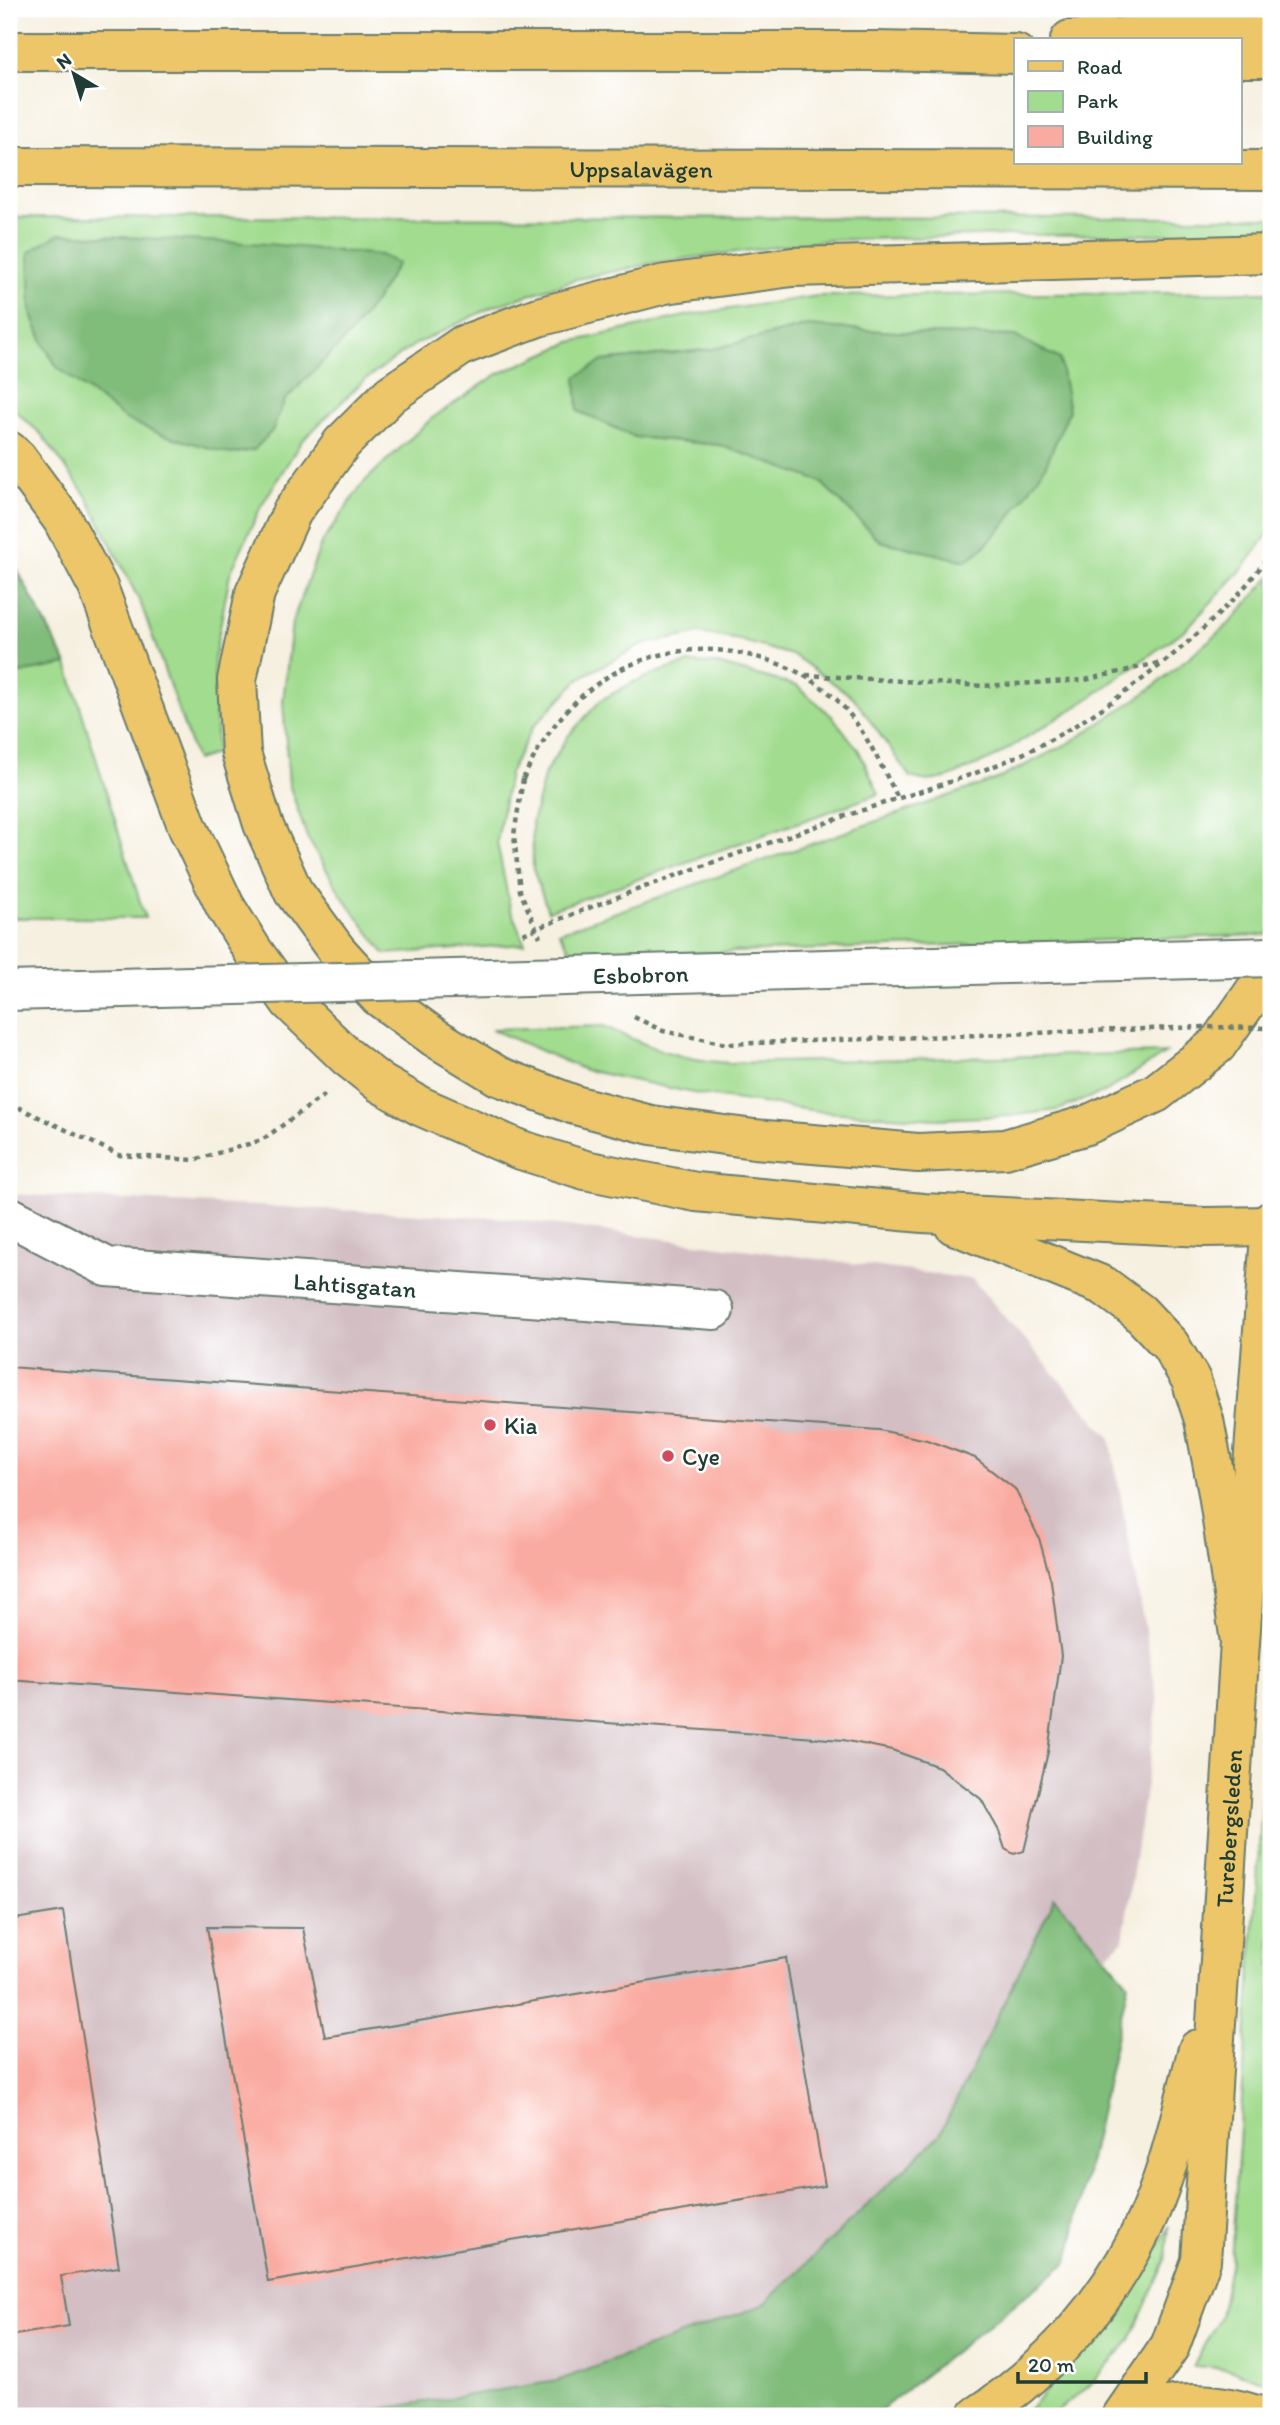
<svg xmlns="http://www.w3.org/2000/svg" width="1280" height="2425" viewBox="0 0 1280 2425" font-family="Itim,sans-serif">
  <rect width="100%" height="100%" fill="#fff"/>
  <filter id="ink" filterUnits="userSpaceOnUse"><feTurbulence type="fractalNoise" baseFrequency=".0143" numOctaves="2"/><feDisplacementMap in="SourceGraphic" scale="14" xChannelSelector="R" yChannelSelector="G"/><feConvolveMatrix kernelMatrix="1 2 1 2 8 2 1 2 1" color-interpolation-filters="sRGB"/></filter>
  <filter id="wash" filterUnits="userSpaceOnUse"><feTurbulence type="fractalNoise" baseFrequency=".00686" numOctaves="4" result="noise"/><feDisplacementMap in="SourceGraphic" scale="28" xChannelSelector="R" yChannelSelector="G"/><feGaussianBlur stdDeviation="1.57" result="paint"/><feColorMatrix in="noise" values="0 0 0 0 0 0 0 0 0 0 0 0 0 0 0 0 0 1.4 0 .05"/><feComposite in="paint" operator="in"/></filter>
  <g filter="url(#wash)">
    <rect width="100%" height="100%" fill="#f6f0e0"/>
    <!-- industrial -->
    <polygon fill="#d2bec3" points="9,1194 504,1218 972,1279 1110,1438 1158,1702 1123,1940 1044,2014 863,2275 727,2358 338,2416 9,2416"/>
    <!-- green -->
    <g fill="#a1dc8f" stroke="#608c62" stroke-width="2" fill-rule="evenodd">
      <polygon points="9,217 1271,218 1271,234 1010,235 829,240 660,262 577,279 492,307 414,345 362,382 301,442 261,506 230,574 214,659 217,753 196,760 141,604 87,497 42,435 9,405"/>
      <path d="M1271,292V530L1244,567L1186,629L1087,700L993,758L947,778L927,781L910,777L854,698L795,656L739,640L700,633L642,645L581,677L533,727L509,773L497,842L510,908L525,944L385,954L342,896L307,837L289,784L283,702L292,623L321,544L363,483L431,419L498,374L571,342L689,315L817,296ZM805,326L927,334L1015,336L1006,523L983,547L966,561L880,541L820,481L719,445L635,437L578,411L603,361L713,349Z"/>
      <polygon points="1271,576 1271,926 1268,935 574,957 559,932 1000,778 1071,742 1148,691 1229,624"/>
      <polygon points="689,663 717,664 797,686 833,717 859,751 879,794 548,911 533,869 532,823 545,773 568,736 601,700 634,682 662,671"/>
      <polygon points="67,664 145,918 9,918 9,675"/>
      <path d="M604,1026C648,1047 679,1060 729,1063L1166,1053L1106,1091L1058,1110L1009,1116L937,1119L825,1112L698,1094L585,1070L491,1029Z"/>
      <polygon points="1271,1673 1271,2384 1229,2369 1193,2366 1220,2316 1231,2261"/>
      <path d="M1169,2226L1166,2259L1130,2340L1088,2387L1050,2416H1019L1028,2410C1082,2351 1134,2301 1169,2226Z"/>
    </g>
    <!-- forest -->
    <g fill="#80bc7a" stroke="#507c57" stroke-width="2">
      <polygon points="59,234 268,244 380,255 398,263 376,300 350,334 285,400 272,431 254,450 231,454 160,434 125,419 57,367 44,345 31,312 29,252"/>
      <polygon points="805,326 927,334 1015,336 1060,359 1069,411 1045,467 1006,523 983,548 966,561 880,541 820,481 719,445 635,437 578,411 576,377 603,361 713,349"/>
      <polygon points="9,556 12,560 67,664 9,675"/>
      <polygon points="1055,1898 1128,1983 1068,2262 873,2416 336,2416 557,2381 763,2305 939,2136"/>
    </g>
    <g id="blocks">
      <!-- building -->
      <g fill="#faaba1">
        <polygon points="9,1367 879,1430 927,1440 975,1458 1015,1489 1039,1538 1051,1581 1061,1656 1048,1752 1024,1851 1014,1854 1005,1849 999,1831 981,1799 939,1767 892,1750 843,1740 9,1680"/>
        <polygon points="63,1911 119,2267 61,2276 69,2326 9,2336 9,1920"/>
        <polygon points="207,1927 303,1928 325,2037 786,1958 825,2186 268,2282"/>
      </g>
    </g>
  </g>
  <g filter="url(#ink)">
    <use href="#blocks" fill-opacity="0" stroke="#6a7c70" stroke-width="2"/>
    <g fill="none" stroke-linecap="round" stroke-linejoin="round">
      <defs>
        <g id="minor">
          <path id="s1" d="M9,1216L107,1267L714,1310"/>
        </g>
        <g id="major">
          <path d="M977,2416C1052,2367 1114,2296 1150,2212C1172,2161 1183,2103 1198,2049"/>
          <path id="s2" d="M1122,2416L1170,2346L1201,2261L1240,1642L1271,1221"/>
          <path d="M1125,2416C1174,2400 1212,2400 1260,2416"/>
        </g>
        <g id="highway">
          <polyline points="1070,40 1271,29"/>
          <polyline points="9,51 878,51 1016,54"/>
          <polyline points="1240,58 1271,58"/>
          <path id="s3" d="M9,167L1271,170"/>
          <polyline points="1271,254 792,267 665,284 538,317 463,345 391,394 342,443 292,512 255,593 237,680 241,753 263,824 293,891 337,951 379,997 434,1037 498,1076 575,1105 651,1125 754,1139 918,1153 1005,1149 1087,1125 1156,1093 1217,1045 1257,988 1271,962"/>
          <polyline points="9,451 17,458 62,519 98,587 188,828 225,906 253,951 290,1002 347,1057 380,1083 420,1106 518,1149 585,1170 696,1192 923,1213 1204,1227 1271,1226"/>
          <polyline points="954,1225 1104,1286 1139,1312 1170,1345 1191,1380 1204,1420 1218,1493 1240,1642"/>
        </g>
      </defs>
      <!-- minor casing -->
      <use href="#minor" stroke="#6a7c70" stroke-width="42"/>
      <!-- major casing -->
      <use href="#major" stroke="#6a7c70" stroke-width="42"/>
      <!-- highway casing -->
      <use href="#highway" stroke="#6a7c70" stroke-width="42"/>
      <!-- path -->
      <g stroke="#6a7c70" stroke-width="4.5" stroke-dasharray="5 5" stroke-linecap="butt">
        <polyline points="806,675 983,686 1085,680 1158,663"/>
        <path d="M523,779C529,767 535,754 543,742C588,670 666,636 748,655C781,662 812,676 837,700C864,727 880,764 898,798"/>
        <path d="M523,934C636,888 751,849 866,809C928,788 992,772 1050,740C1112,706 1176,656 1227,606C1243,591 1257,571 1271,554"/>
        <polyline points="9,1103 119,1155 194,1160 262,1140 326,1094"/>
      </g>
      <!-- minor -->
      <use href="#minor" stroke="#fff" stroke-width="38"/>
      <!-- major -->
      <use href="#major" stroke="#ecc669" stroke-width="38"/>
      <!-- highway -->
      <use href="#highway" stroke="#ecc669" stroke-width="38"/>
      <defs>
        <g id="minor-bridge">
          <path id="s4" d="M9,991L1271,957"/>
        </g>
      </defs>
      <!-- minor-bridge casing -->
      <use href="#minor-bridge" stroke="#6a7c70" stroke-width="42" stroke-linecap="butt"/>
      <!-- path-bridge -->
      <g stroke="#6a7c70" stroke-width="4.5" stroke-dasharray="5 5" stroke-linecap="butt">
        <polyline points="523,779 514,835 520,891 540,937"/>
        <polyline points="634,1017 663,1031 726,1044 1203,1027 1271,1028"/>
      </g>
      <!-- minor-bridge -->
      <use href="#minor-bridge" stroke="#fff" stroke-width="38"/>
    </g>
  </g>
  <!-- markers -->
  <g fill="#d1495b" stroke="#fff" stroke-width="2.5">
    <circle cx="490" cy="1425" r="7"/>
    <circle cx="668" cy="1456" r="7"/>
  </g>
  <g text-anchor="middle" dominant-baseline="central" stroke-width="5" stroke-linejoin="round" paint-order="stroke">
    <!-- street labels -->
    <g font-size="24" fill="#1f3d34" stroke="#fff">
      <text stroke="none"><textPath href="#s3" startOffset="632">Uppsalavägen</textPath></text>
      <text stroke="none"><textPath href="#s4" startOffset="632">Esbobron</textPath></text>
      <text stroke="none"><textPath href="#s1" startOffset="359">Lahtisgatan</textPath></text>
      <text stroke="none"><textPath href="#s2" startOffset="609">Turebergsleden</textPath></text>
    </g>
    <!-- poi labels -->
    <g font-size="24" fill="#1f3d34" stroke="#fff" text-anchor="start">
      <text x="504" y="1425">Kia</text>
      <text x="682" y="1456">Cye</text>
    </g>
  </g>
  <!-- margin -->
  <rect width="1280" height="2425" fill="none" stroke="#fff" stroke-width="35"/>
  <!-- legend -->
  <rect x="1014" y="38" width="228" height="126" fill="#ffffff" stroke="#a5b1ae" stroke-width="2"/>
  <rect x="1028" y="61" width="35" height="10" fill="#ecc669" stroke="#a5b1ae" stroke-width="2"/>
  <text x="1077" y="74" font-size="21" fill="#1f3d34">Road</text>
  <rect x="1028" y="91" width="35" height="21" fill="#a1dc8f" stroke="#a5b1ae" stroke-width="2"/>
  <text x="1077" y="108" font-size="21" fill="#1f3d34">Park</text>
  <rect x="1028" y="126" width="35" height="21" fill="#faaba1" stroke="#a5b1ae" stroke-width="2"/>
  <text x="1077" y="144" font-size="21" fill="#1f3d34">Building</text>
  <!-- north arrow -->
  <g transform="translate(74 74) rotate(322)" stroke="#ffffff" stroke-width="5" paint-order="stroke">
  <path d="M0-5L12 26L0 18L-12 26Z" fill="#1f3d34"/>
  <text y="-10" font-size="19" font-weight="bold" text-anchor="middle" fill="#1f3d34">N</text>
  </g>
  <!-- scale -->
  <path d="M1018 2372v10h128v-10" fill="none" stroke="#1f3d34" stroke-width="3.5"/>
  <text x="1028" y="2372" font-size="21" fill="#1f3d34" stroke="#ffffff" stroke-width="5" paint-order="stroke">20 m</text>
</svg>
